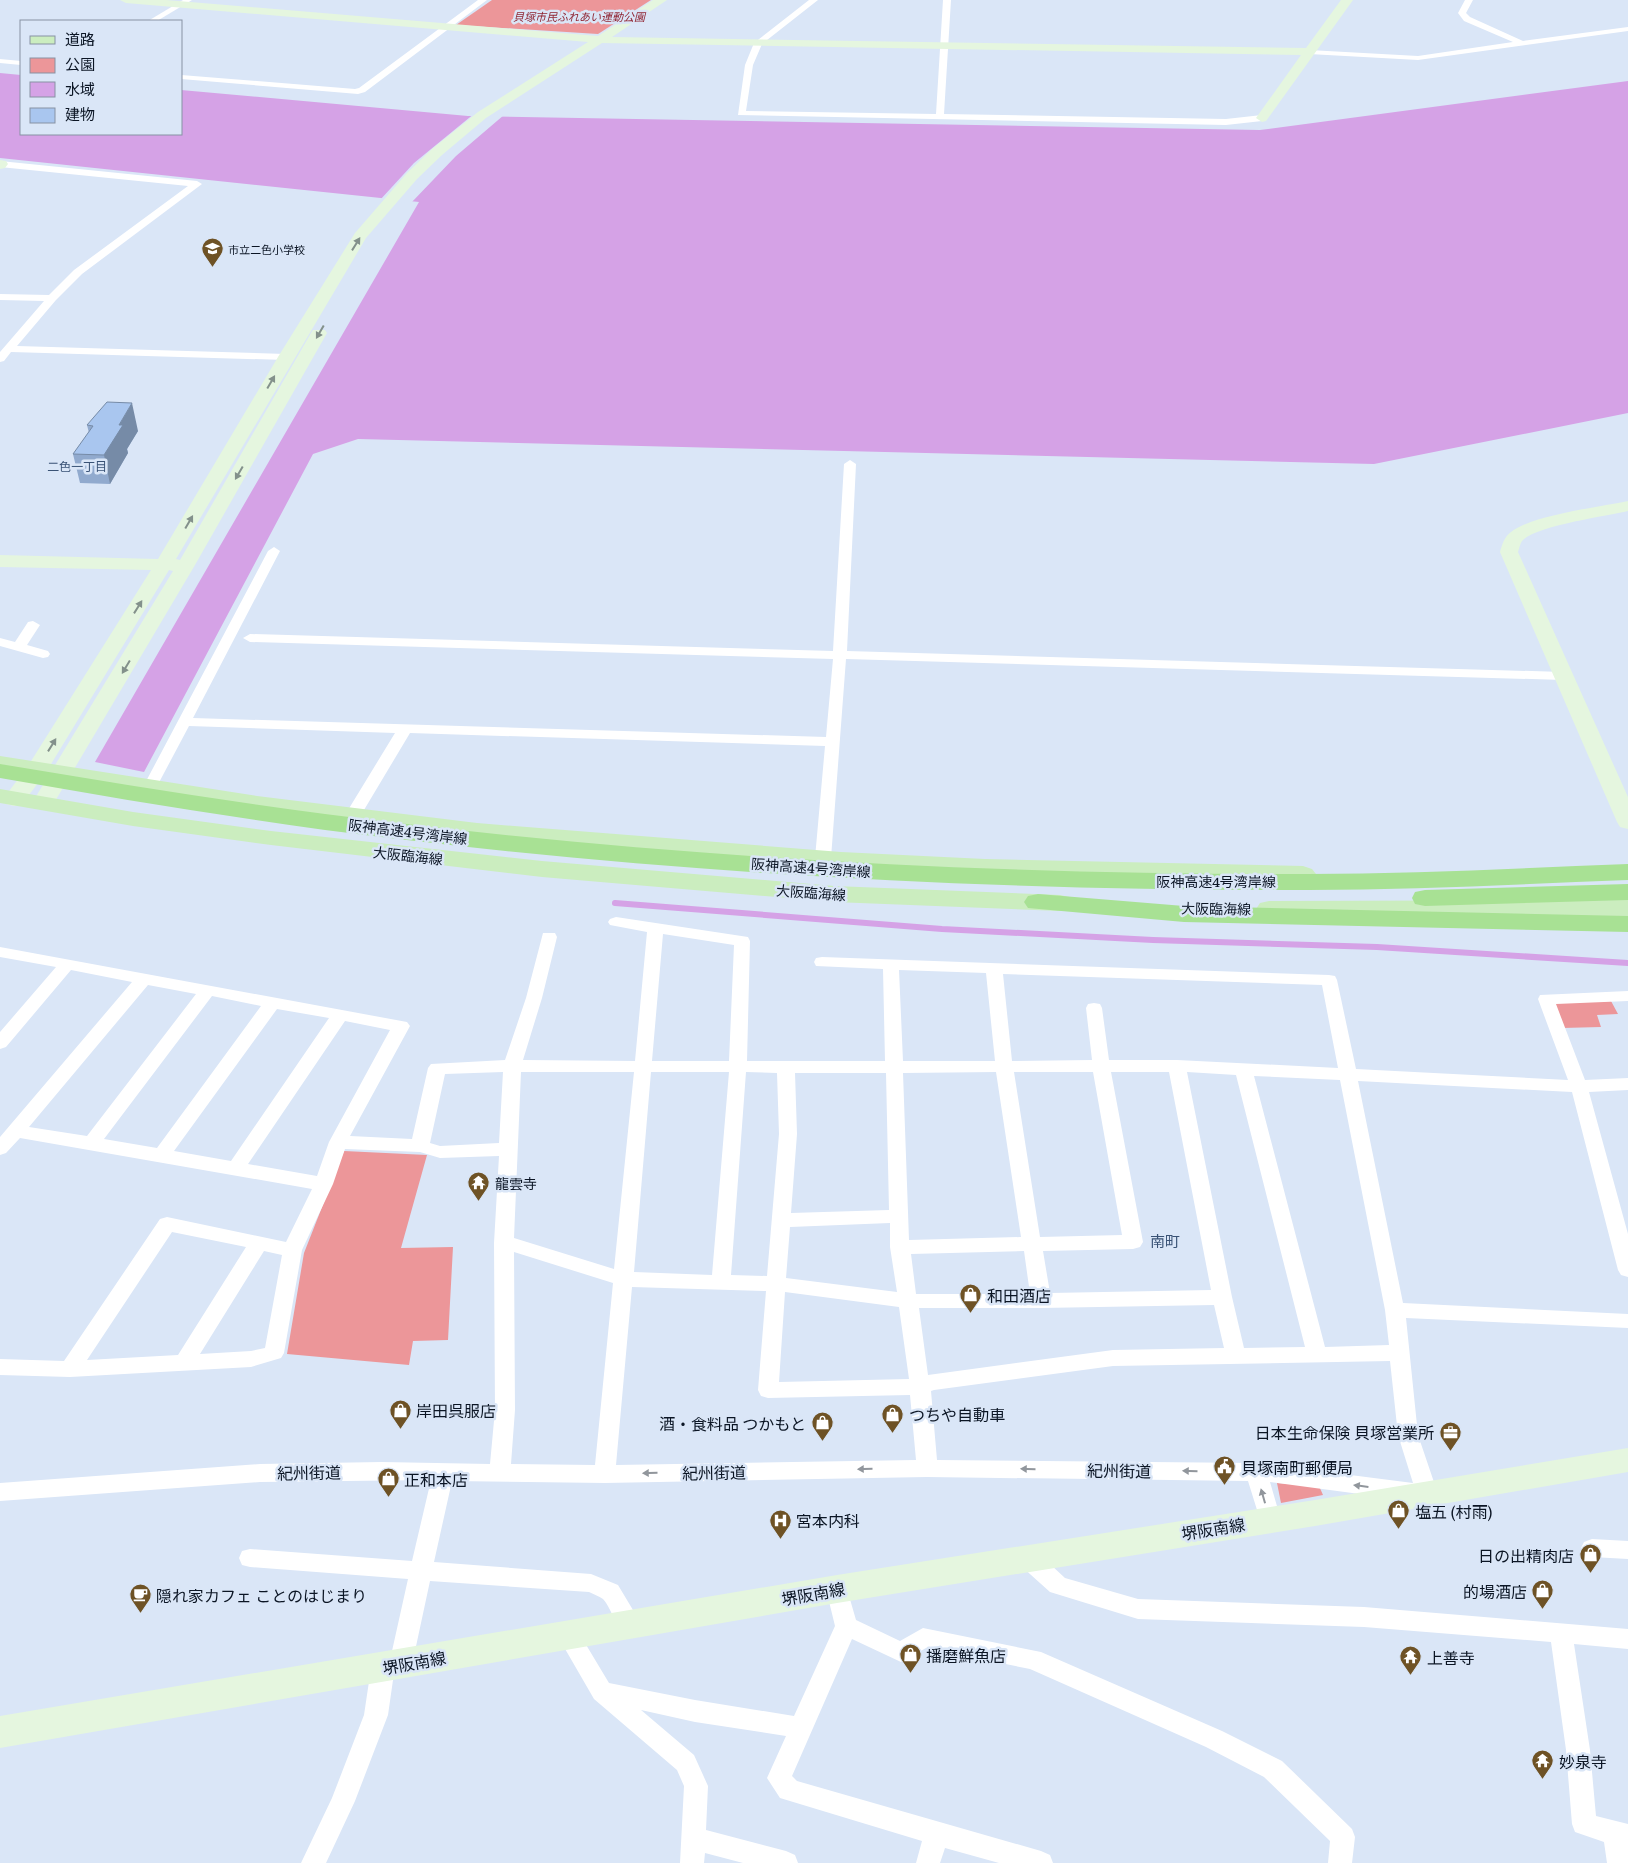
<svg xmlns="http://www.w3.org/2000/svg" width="1628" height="1863" viewBox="0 0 1628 1863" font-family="Literata,'Noto Sans JP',serif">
  <rect width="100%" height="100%" fill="#dae6f7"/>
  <!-- green -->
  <g fill="#ec9699">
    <polygon points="492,0 651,0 598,34 456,25"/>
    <polygon points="1611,1001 1618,1014 1597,1015 1601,1027 1562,1028 1551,1003"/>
    <polygon points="344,1151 427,1155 401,1248 453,1247 448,1340 413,1341 409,1365 287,1354 304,1253"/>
    <polygon points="1277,1483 1319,1486 1323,1495 1281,1503"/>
  </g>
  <!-- water -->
  <polygon fill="#d5a2e6" points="0,73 21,75 21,134 181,134 181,90 468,116 1260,130 1628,81 1628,413 1374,464 358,439 313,454 144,772 95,762 419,202 0,158"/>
  <!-- pier -->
  <polygon fill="#dae6f7" points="475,113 504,115 456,156 411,203 380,200 414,163"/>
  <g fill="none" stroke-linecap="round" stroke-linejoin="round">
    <!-- stream -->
    <polyline stroke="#d5a2e6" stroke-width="6" points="615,903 942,929 1153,940 1377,947 1628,963"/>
    <!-- street -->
    <g fill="#fff" fill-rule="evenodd">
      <polygon points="183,0 192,0 157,21 148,21"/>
      <polygon points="478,0 487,0 365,92 358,94 181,79 181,75 355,89 359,88"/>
      <polygon points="809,0 818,0 762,44 753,65 746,111 936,114 943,0 951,0 944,114 1226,119 1262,115 1266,118 1262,121 1226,125 738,115 745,65 754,43"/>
      <polygon points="1465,0 1473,0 1466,13 1470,17 1523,41 1628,27 1628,31 1418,60 1309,54 1305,52 1309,50 1418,56 1513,42 1464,21 1458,13"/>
      <polygon points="0,59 21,61 21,65 0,63"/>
      <polygon points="0,161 197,181 202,184 82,274 56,300 17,346 286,354 291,357 286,360 11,352 4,361 0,362 0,352 44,301 0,300 0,294 49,295 74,270 188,186 0,167"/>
      <polygon points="850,460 856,464 847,651 1563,672 1570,676 1563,680 846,659 831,858 829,861 817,861 815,858 825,746 410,733 361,815 358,818 348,818 345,815 395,733 189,726 155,790 145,790 143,787 268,551 274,547 280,551 193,718 826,737 833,659 250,642 243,638 250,634 833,651 844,464"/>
      <polygon points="33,621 40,625 27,645 48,651 50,654 48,657 43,658 0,646 0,638 15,642 28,622"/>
      <path d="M616,917L748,937L750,941L747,1061H885L883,969L816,966L814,962L816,958L822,957L1329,975L1335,976L1337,980L1356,1069L1568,1080L1538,999L1540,995L1628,991V1001L1556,1004L1585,1080L1628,1078V1090L1589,1092L1628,1234V1277L1621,1275L1618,1270L1572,1092L1358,1081L1403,1303L1628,1314V1328L1406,1318L1418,1435L1438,1494L1435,1500L1427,1503L1270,1482L1281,1520L1278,1526L1270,1529L1262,1526L1248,1481L927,1477L605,1483L452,1481L434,1562L591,1574L618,1585L642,1625L639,1632C616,1640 615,1612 603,1599C599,1596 593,1594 589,1592L430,1581L412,1665L408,1672L400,1675L394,1673L388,1715L355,1801L326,1863H301L332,1798L364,1715L371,1668L375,1661L383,1658L390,1660L408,1579L250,1567L242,1565L239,1558L242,1551L250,1549L412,1561L431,1480L260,1482L0,1501V1483L260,1464L382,1462L490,1464L495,1410L494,1243L499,1156L440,1158L420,1152L345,1149L333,1184L302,1250L284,1353L281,1358L251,1367L70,1377L0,1375V1359L64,1361L160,1219L167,1217L286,1242L312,1189L20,1138L6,1153L0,1155V1137L132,982L71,970L6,1047L0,1049V1032L56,967L0,957V947L407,1022L410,1026L350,1136L412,1139L428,1068L431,1064L505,1060L526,998L543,933H555L557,937L542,998L523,1060L635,1061L647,932L610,925L608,922L610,919ZM663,934L734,945L729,1061H652ZM899,970L986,973L995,1061H903ZM1003,974L1322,985L1338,1068L1177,1060H1109L1102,1008L1100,1004L1094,1003L1088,1004L1086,1008L1092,1060L1012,1061ZM148,985L196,994L87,1136L29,1127ZM212,996L261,1006L157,1148L104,1139ZM277,1009L329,1018L231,1161L174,1151ZM345,1021L390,1030L329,1142L317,1176L248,1164ZM503,1072L499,1143L440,1146L430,1143L445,1074ZM521,1072H634L614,1269L514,1238ZM651,1072H729L712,1275L634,1272ZM746,1072L777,1073L779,1134L767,1276L731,1275ZM996,1072L1021,1237L909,1240L903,1073ZM1014,1072H1093L1122,1235L1040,1237ZM1111,1072H1169L1211,1290L1050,1293L1043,1251L1133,1249L1140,1247L1143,1242ZM1187,1072L1236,1075L1305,1347L1244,1348L1232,1297ZM795,1073H886L889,1210L791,1213L797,1134ZM1254,1076L1340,1080L1385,1310L1389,1345L1325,1347ZM890,1223V1247L897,1292L786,1278L790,1227ZM172,1232L246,1247L178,1355L87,1360ZM264,1251L282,1255L265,1348L251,1351L200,1354ZM1024,1251L1030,1294H916L911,1254ZM514,1252L613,1283L595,1465L511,1464L515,1410ZM632,1287L766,1291L758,1390L761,1396L768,1398L910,1395L916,1460L616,1465ZM785,1292L899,1307L909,1379L779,1382ZM1214,1305L1224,1348L1113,1350L928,1375L919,1308H1041ZM1390,1361L1398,1435L1413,1483L1256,1463L937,1460L931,1391L934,1390L1113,1366Z"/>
      <polygon points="1592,1539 1628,1541 1628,1559 1592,1557 1584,1554 1581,1548 1584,1542"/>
      <polygon points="1029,1550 1037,1552 1065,1578 1138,1599 1364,1607 1628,1629 1628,1649 1574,1644 1590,1750 1596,1816 1628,1824 1628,1863 1607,1863 1604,1842 1575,1832 1572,1824 1566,1750 1551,1642 1364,1627 1138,1619 1050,1592 1021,1566 1018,1559 1021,1552"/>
      <polygon points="837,1579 845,1582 856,1620 900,1641 923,1628 1041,1652 1222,1731 1282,1761 1352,1829 1355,1837 1352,1863 1328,1863 1330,1841 1264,1777 1206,1747 1030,1669 926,1648 901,1662 852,1639 792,1776 797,1781 1041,1851 1050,1855 1053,1863 999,1863 945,1848 940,1863 916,1863 922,1841 780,1798 767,1778 786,1736 695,1722 641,1710 694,1755 708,1786 706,1830 786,1851 795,1855 798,1863 743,1863 705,1853 704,1863 680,1863 684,1786 677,1770 594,1699 557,1635 560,1628 568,1625 576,1628 609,1683 695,1700 794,1716 835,1626 826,1589 829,1582"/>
    </g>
    <!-- secondary -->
    <g fill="#e5f6df" fill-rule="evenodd">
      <polygon points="120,0 166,0 598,36 653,0 667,0 612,37 1306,48 1341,0 1353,0 1266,121 1262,122 1256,118 1301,55 602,43 486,118 442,155 417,179 366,238 176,559 180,560 311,333 313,330 325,330 327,333 195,565 54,803 51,808 43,810 35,808 32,803 173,571 169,570 45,774 22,804 14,806 6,804 3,799 28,766 151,570 0,567 0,555 158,559 278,357 355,233 407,173 432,149 478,112 588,42 126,3"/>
      <polygon points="0,160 6,161 8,164 5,168 0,169"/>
      <path d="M1628,501V511C1607,516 1534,526 1522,541C1520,544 1519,549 1518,552L1628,797V829L1620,827L1617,822L1500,552C1502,545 1504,537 1511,532C1532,515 1600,507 1628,501Z"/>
      <polygon points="1628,1448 1628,1472 1315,1526 837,1603 0,1748 0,1716 837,1575 1315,1500"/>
    </g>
    <!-- primary -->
    <g fill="#cbedbf" fill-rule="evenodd">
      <polygon points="0,756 257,796 477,823 841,852 985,859 1303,866 1312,869 1316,874 1312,879 1303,882 985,875 841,868 477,837 257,810 0,770"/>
      <polygon points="0,789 133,812 271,831 542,861 834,886 1060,895 1069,897 1073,903 1069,909 1060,911 834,902 542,877 271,845 133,826 0,803"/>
      <polygon points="1628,900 1628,916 1269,917 1260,915 1256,909 1260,903 1269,901"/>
    </g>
    <!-- highway -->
    <g fill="#a8e194" fill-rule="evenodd">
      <path d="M0,764C108,782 216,800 325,814C650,856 979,875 1308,874C1415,874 1521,868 1628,864V880C1521,884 1415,890 1308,890C979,891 650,872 325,830C216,815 108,797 0,778Z"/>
      <polygon points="1628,884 1628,900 1425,906 1415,904 1412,898 1415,892 1425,890"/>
      <polygon points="1038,894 1184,906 1628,916 1628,932 1184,922 1028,908 1024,902 1028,896"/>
    </g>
  </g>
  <!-- wall -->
  <polygon fill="#91aace" points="87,425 138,431 127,449 128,453 110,484 80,483 73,454 89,433"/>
  <!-- shaded-wall -->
  <polygon fill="#768ba7" points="132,403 138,431 127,449 128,453 110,484 104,455 119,425"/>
  <!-- building -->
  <polygon fill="#a9c6ef" stroke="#768ba7" points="107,402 132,403 119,425 123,425 104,455 73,454 93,426 87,425"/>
  <!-- one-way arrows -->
  <defs><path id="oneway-solid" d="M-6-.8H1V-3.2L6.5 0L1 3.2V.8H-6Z" transform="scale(1.25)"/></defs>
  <g fill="#83918b">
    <use href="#oneway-solid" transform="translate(356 244) rotate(-58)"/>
    <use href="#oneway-solid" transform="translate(320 332) rotate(120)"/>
    <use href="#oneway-solid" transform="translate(271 382) rotate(-60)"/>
    <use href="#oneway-solid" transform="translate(239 473) rotate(120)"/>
    <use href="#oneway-solid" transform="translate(189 522) rotate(-60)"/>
    <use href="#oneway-solid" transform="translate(138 607) rotate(-58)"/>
    <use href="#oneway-solid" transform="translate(126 667) rotate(121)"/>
    <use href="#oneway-solid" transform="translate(52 745) rotate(-58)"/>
  </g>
  <g fill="#91969c">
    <use href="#oneway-solid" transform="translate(865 1469) rotate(179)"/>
    <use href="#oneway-solid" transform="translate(1028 1469) rotate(-179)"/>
    <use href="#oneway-solid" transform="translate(1190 1471) rotate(-179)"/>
    <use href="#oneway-solid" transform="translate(650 1473) rotate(179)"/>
    <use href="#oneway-solid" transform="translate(1361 1486) rotate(-173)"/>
    <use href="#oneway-solid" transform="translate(1263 1496) rotate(-106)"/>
  </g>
  <!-- icons -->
  <defs>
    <symbol id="school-pin" viewBox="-11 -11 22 30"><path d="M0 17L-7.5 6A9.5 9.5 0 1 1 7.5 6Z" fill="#6e5225" stroke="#dae6f7"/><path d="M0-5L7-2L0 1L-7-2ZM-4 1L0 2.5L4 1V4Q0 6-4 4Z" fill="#fff"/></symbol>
    <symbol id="temple-pin" viewBox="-11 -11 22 30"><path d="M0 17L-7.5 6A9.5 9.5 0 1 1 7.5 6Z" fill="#6e5225" stroke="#dae6f7"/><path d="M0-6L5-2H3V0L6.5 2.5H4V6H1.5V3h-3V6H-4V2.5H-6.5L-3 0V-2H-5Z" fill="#fff"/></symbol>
    <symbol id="shop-pin" viewBox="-11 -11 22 30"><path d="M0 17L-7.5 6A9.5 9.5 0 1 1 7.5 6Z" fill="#6e5225" stroke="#dae6f7"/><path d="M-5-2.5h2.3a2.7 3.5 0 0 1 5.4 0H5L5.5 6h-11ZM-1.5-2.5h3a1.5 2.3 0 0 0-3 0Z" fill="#fff"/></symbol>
    <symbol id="office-pin" viewBox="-11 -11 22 30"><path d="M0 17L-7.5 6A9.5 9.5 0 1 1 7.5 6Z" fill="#6e5225" stroke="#dae6f7"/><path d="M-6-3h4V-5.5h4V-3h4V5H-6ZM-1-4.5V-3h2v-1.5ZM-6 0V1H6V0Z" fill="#fff"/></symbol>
    <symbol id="civic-pin" viewBox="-11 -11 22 30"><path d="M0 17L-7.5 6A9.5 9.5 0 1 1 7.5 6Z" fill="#6e5225" stroke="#dae6f7"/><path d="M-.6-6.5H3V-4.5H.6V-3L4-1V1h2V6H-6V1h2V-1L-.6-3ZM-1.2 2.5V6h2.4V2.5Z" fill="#fff"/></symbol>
    <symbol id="hospital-pin" viewBox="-11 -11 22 30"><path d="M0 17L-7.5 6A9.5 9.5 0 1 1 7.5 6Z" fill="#6e5225" stroke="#dae6f7"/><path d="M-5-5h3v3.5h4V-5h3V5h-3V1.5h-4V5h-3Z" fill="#fff"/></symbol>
    <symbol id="cafe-pin" viewBox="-11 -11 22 30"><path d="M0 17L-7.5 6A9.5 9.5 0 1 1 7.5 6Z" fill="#6e5225" stroke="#dae6f7"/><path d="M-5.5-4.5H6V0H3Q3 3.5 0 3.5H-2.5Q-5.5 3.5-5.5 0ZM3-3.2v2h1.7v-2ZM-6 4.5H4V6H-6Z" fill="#fff"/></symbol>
  </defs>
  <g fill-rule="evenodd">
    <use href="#school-pin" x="200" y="236" width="25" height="34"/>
    <use href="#temple-pin" x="466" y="1170" width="25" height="34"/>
    <use href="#shop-pin" x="958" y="1282" width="25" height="34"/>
    <use href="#shop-pin" x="388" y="1398" width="25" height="34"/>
    <use href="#shop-pin" x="880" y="1402" width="25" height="34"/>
    <use href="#shop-pin" x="810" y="1410" width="25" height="34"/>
    <use href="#office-pin" x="1438" y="1420" width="25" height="34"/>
    <use href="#civic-pin" x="1212" y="1454" width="25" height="34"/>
    <use href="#shop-pin" x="376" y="1466" width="25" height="34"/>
    <use href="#shop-pin" x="1386" y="1498" width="25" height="34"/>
    <use href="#hospital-pin" x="768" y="1508" width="25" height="34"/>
    <use href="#shop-pin" x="1578" y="1542" width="25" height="34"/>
    <use href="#shop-pin" x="1530" y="1578" width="25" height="34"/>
    <use href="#cafe-pin" x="128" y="1582" width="25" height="34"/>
    <use href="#shop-pin" x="898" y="1642" width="25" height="34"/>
    <use href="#temple-pin" x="1398" y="1644" width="25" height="34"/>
    <use href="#temple-pin" x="1530" y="1748" width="25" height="34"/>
  </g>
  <g text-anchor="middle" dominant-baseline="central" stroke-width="5" stroke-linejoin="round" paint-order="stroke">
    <!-- far-park labels -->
    <g font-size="11" font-style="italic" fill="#902735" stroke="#dae6f7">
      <text x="579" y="16">貝塚市民ふれあい運動公園</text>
    </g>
    <!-- far-poi labels -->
    <g font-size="11" fill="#0b1524" stroke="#dae6f7" text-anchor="start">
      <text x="228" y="249">市立二色小学校</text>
    </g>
    <!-- far-neighbourhood labels -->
    <g font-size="12" fill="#395275" stroke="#dae6f7">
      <text x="77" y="466">二色一丁目</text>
    </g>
    <!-- street labels -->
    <g font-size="14" fill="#0b1524" stroke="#dae6f7">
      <text transform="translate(408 831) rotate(7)">阪神高速4号湾岸線</text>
      <text transform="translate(408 855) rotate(6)">大阪臨海線</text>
      <text transform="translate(811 867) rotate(4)">阪神高速4号湾岸線</text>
      <text x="1216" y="881">阪神高速4号湾岸線</text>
      <text transform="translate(811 892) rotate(4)">大阪臨海線</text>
      <text transform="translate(1216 908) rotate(1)">大阪臨海線</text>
    </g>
    <!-- poi labels -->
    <g font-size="14" fill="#0b1524" stroke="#dae6f7" text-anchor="start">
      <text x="495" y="1183">龍雲寺</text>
    </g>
    <!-- neighbourhood labels -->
    <g font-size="15" fill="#395275" stroke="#dae6f7">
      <text x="1165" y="1240">南町</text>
    </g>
    <!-- near-poi labels -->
    <g font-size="16" fill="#0b1524" stroke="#dae6f7" text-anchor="start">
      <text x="987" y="1295">和田酒店</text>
      <text x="416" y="1410">岸田呉服店</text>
      <text x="909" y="1414">つちや自動車</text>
      <text x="806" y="1423" text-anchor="end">酒・食料品 つかもと</text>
      <text x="1434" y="1432" text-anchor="end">日本生命保険 貝塚営業所</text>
      <text x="1241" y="1467">貝塚南町郵便局</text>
      <text x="404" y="1479">正和本店</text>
      <text x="1415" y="1511">塩五 (村雨)</text>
      <text x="796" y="1520">宮本内科</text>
      <text x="1574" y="1555" text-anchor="end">日の出精肉店</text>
      <text x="1527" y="1591" text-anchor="end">的場酒店</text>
      <text x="156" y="1595">隠れ家カフェ ことのはじまり</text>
      <text x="926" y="1655">播磨鮮魚店</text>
      <text x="1427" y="1657">上善寺</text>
      <text x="1559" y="1761">妙泉寺</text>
    </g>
    <!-- near-street labels -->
    <g font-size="16" fill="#0b1524" stroke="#dae6f7">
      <text transform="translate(1119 1470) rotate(1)">紀州街道</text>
      <text transform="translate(309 1472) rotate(-1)">紀州街道</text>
      <text transform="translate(714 1472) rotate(-1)">紀州街道</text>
      <text transform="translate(1213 1528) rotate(-9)">堺阪南線</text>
      <text transform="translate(813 1593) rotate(-10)">堺阪南線</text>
      <text transform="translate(414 1662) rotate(-10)">堺阪南線</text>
    </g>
  </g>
  <!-- legend -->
  <rect x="20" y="20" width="162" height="115" fill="#dae6f7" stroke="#8792a3"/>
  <rect x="30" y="36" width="25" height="8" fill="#cbedbf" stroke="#8792a3"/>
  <text x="65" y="45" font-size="15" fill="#0b1524">道路</text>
  <rect x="30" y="58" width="25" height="15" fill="#ec9699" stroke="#8792a3"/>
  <text x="65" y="70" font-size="15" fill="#0b1524">公園</text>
  <rect x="30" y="82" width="25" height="15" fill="#d5a2e6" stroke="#8792a3"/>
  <text x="65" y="95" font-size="15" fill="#0b1524">水域</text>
  <rect x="30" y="108" width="25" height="15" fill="#a9c6ef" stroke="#8792a3"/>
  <text x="65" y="120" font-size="15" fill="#0b1524">建物</text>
</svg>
